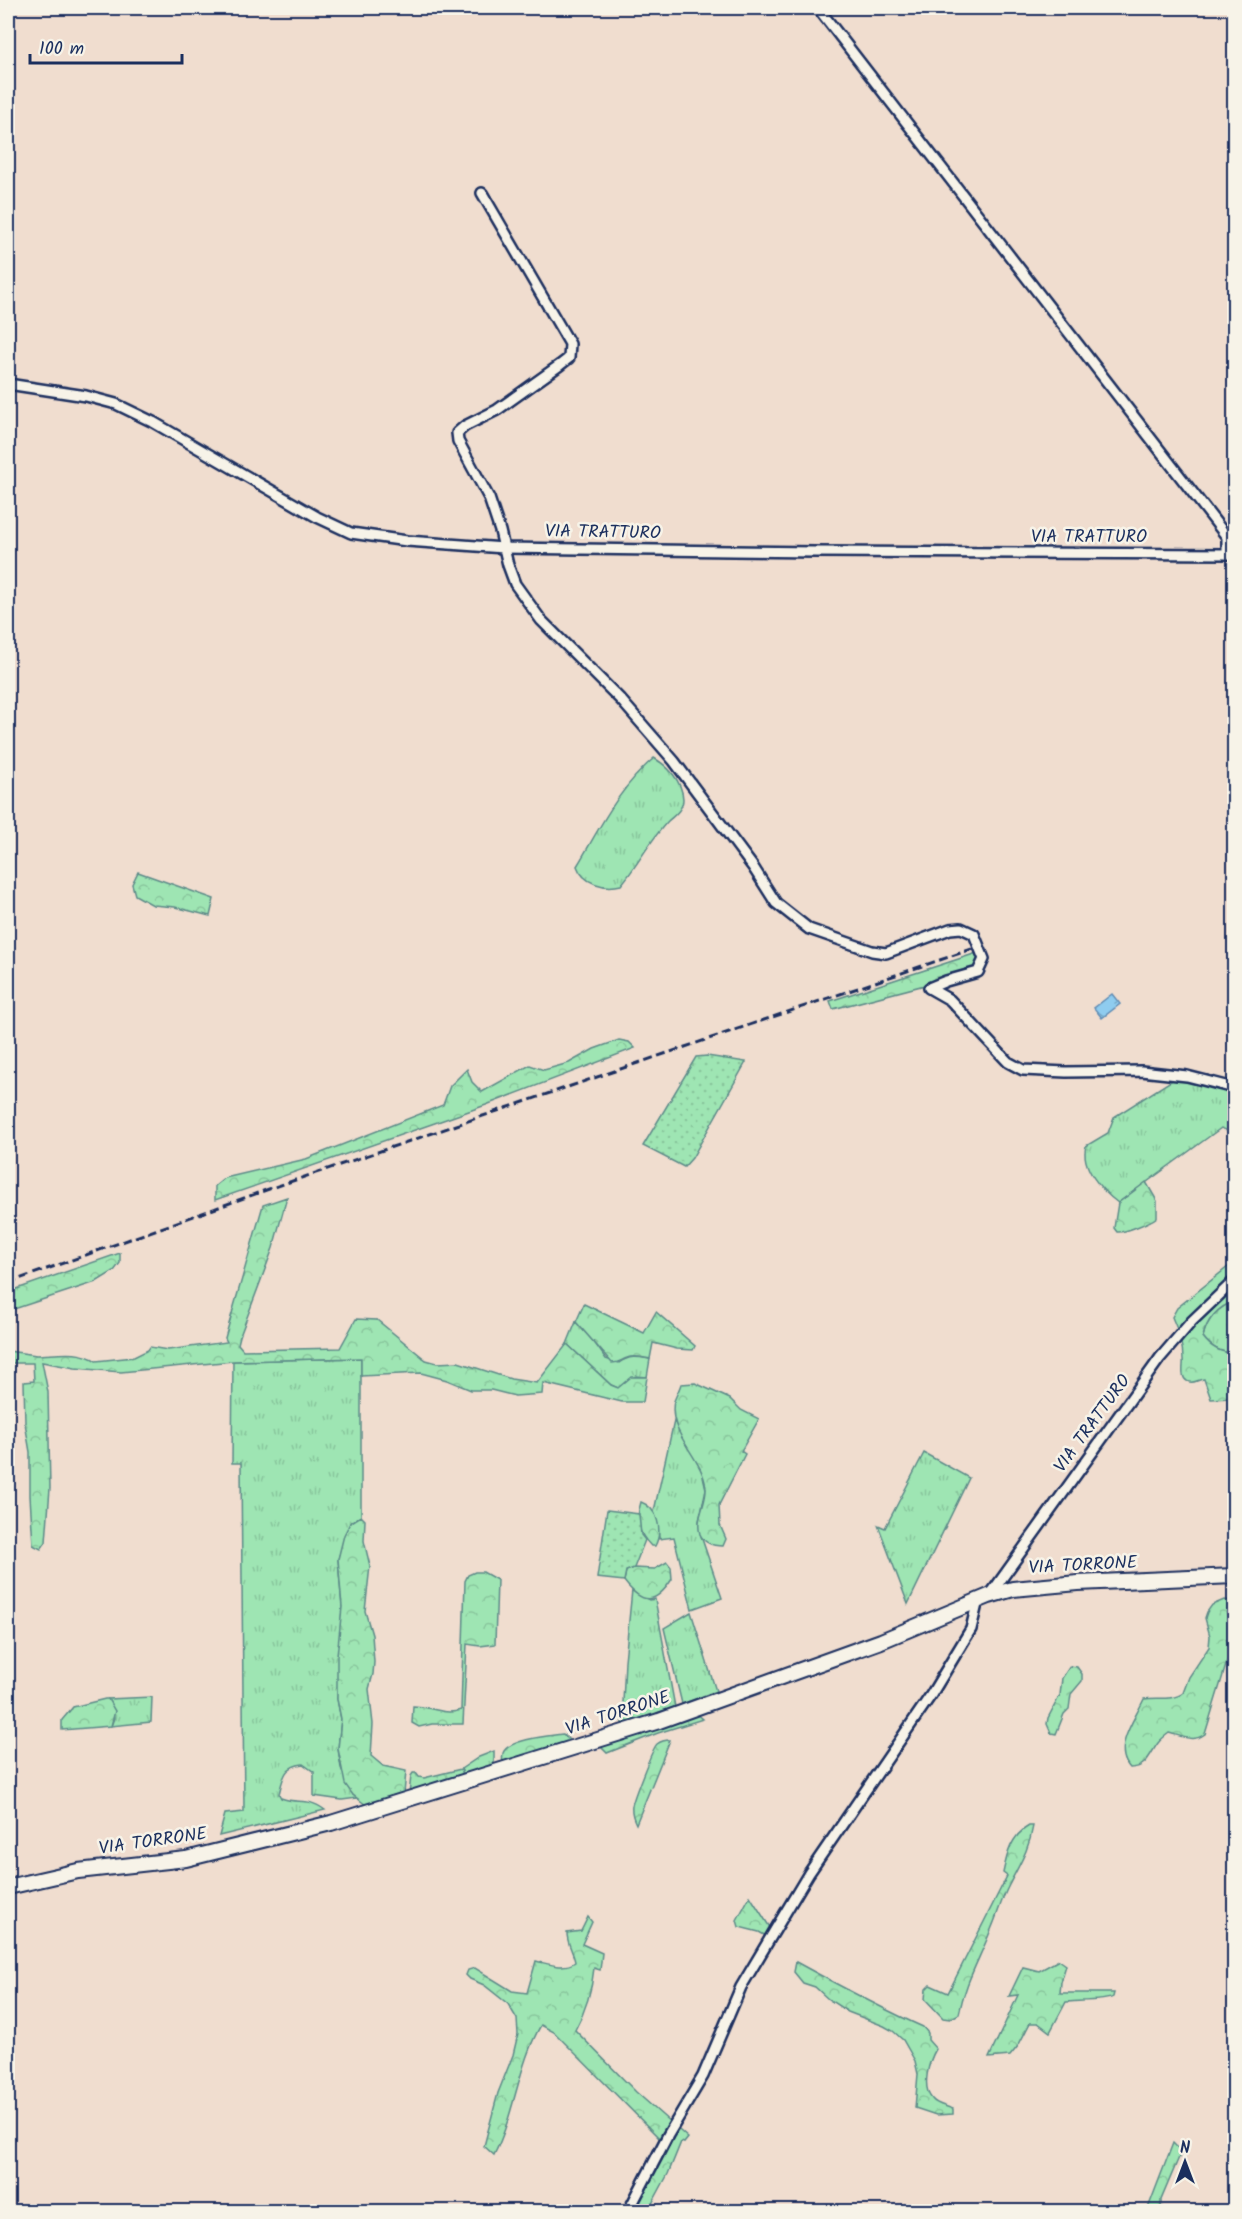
<svg xmlns="http://www.w3.org/2000/svg" width="1242" height="2219" viewBox="0 0 1242 2219" font-family="Kalam,sans-serif">
  <defs>
    <pattern id="grass-tufts" width="24" height="20" patternUnits="userSpaceOnUse" patternTransform="scale(1.5)"><rect width="24" height="20" fill="#9ee5b3"/><path d="M3 7l-1-3M5 7V3M7 7l1-3M15 17l-1-3M17 17v-4M19 17l1-3" fill="none" stroke="#88c59c"/></pattern>
    <pattern id="forest-crowns" width="20" height="18" patternUnits="userSpaceOnUse" patternTransform="scale(1.5)"><rect width="20" height="18" fill="#9ee5b3"/><path d="M2 6a3 3 0 1 1 6 0M12 15a3 3 0 1 1 6 0" fill="none" stroke="#88c59c"/></pattern>
    <pattern id="garden-dots" width="8" height="8" patternUnits="userSpaceOnUse" patternTransform="scale(1.5)"><rect width="8" height="8" fill="#9ee5b3"/><path d="M2 2h.1M6 6h.1" fill="none" stroke="#88c59c" stroke-width="1.8" stroke-linecap="round"/></pattern>
    <pattern id="water-ripples" width="26" height="14" patternUnits="userSpaceOnUse" patternTransform="scale(1.5)"><rect width="26" height="14" fill="#8fccef"/><path d="M2 4q2-2 4 0t4 0M15 11q2-2 4 0t4 0" fill="none" stroke="#74a6c5"/></pattern>
  </defs>
  <rect width="100%" height="100%" fill="#f0ddcf"/>
  <filter id="ink" filterUnits="userSpaceOnUse"><feTurbulence type="fractalNoise" baseFrequency=".0167" numOctaves="2"/><feDisplacementMap in="SourceGraphic" scale="12" xChannelSelector="R" yChannelSelector="G"/><feConvolveMatrix kernelMatrix="1 2 1 2 8 2 1 2 1" color-interpolation-filters="sRGB"/></filter>
  <g filter="url(#ink)">
    <!-- grass -->
    <g fill="url(#grass-tufts)" stroke="#5c8a88" stroke-width="1.5">
      <path d="M654,758C668,766 682,781 683,799C683,809 675,815 668,821C650,840 638,865 621,885C605,889 583,884 577,866C601,826 618,789 654,758Z"/>
      <path d="M1177,1077L1234,1093V1133L1221,1128L1118,1203C1102,1191 1080,1167 1086,1146L1108,1133L1114,1117Z"/>
      <path d="M1234,1302V1353C1221,1353 1211,1348 1203,1337C1206,1321 1218,1306 1234,1302Z"/>
      <path d="M576,1322L594,1342L606,1359L619,1363C630,1355 638,1357 650,1359L647,1377L636,1376L618,1388L611,1385L567,1344Z"/>
      <path d="M361,1358V1516L350,1523L338,1559L342,1607L337,1699L341,1719L338,1749L341,1768L353,1795L357,1798L342,1800L314,1796V1772L303,1764C284,1766 283,1778 279,1794L281,1798C299,1805 306,1796 325,1810L219,1836L225,1814L244,1812L241,1463H232L233,1361Z"/>
      <polygon points="674,1421 701,1467 706,1489 699,1521 700,1533 722,1598 692,1609 674,1537 659,1539 658,1528 654,1511"/>
      <polygon points="924,1453 969,1478 908,1604 878,1525 885,1528"/>
      <polygon points="632,1590 649,1600 655,1599 675,1707 622,1724 625,1661"/>
      <polygon points="691,1612 716,1691 682,1704 664,1628"/>
      <polygon points="152,1697 151,1722 111,1726 114,1718 108,1699"/>
      <polygon points="494,1751 494,1769 464,1777 461,1769 479,1757"/>
    </g>
    <!-- forest -->
    <g fill="url(#forest-crowns)" stroke="#5c8a88" stroke-width="1.5">
      <polygon points="138,872 214,899 210,916 175,907 153,905 135,895 132,884"/>
      <polygon points="977,953 982,961 978,971 833,1009 830,1001"/>
      <polygon points="619,1040 629,1042 635,1048 486,1105 215,1200 215,1186 225,1178 306,1159 443,1105 450,1086 467,1069 472,1082 482,1092 530,1065 544,1070 569,1063 594,1049"/>
      <path d="M1146,1182L1157,1201V1217C1151,1222 1124,1233 1117,1232L1114,1228L1118,1203Z"/>
      <path d="M287,1197L273,1248L240,1336L238,1344L243,1350L340,1348L356,1319L377,1320L426,1360L437,1363L458,1362L511,1379L537,1383L567,1344L611,1385L618,1388L631,1377H647L643,1402H622L543,1383L542,1394L515,1396L491,1390H471L447,1380L421,1373L361,1376V1358L233,1361L121,1372L75,1368L42,1362L48,1392L50,1488L46,1542L41,1549L33,1545L30,1496V1452L25,1423L24,1382L34,1381L33,1363H8V1351C17,1352 26,1354 36,1355C55,1355 79,1349 96,1361L134,1357L148,1350L150,1347L168,1350L227,1342L225,1338L263,1205Z"/>
      <polygon points="120,1253 120,1263 114,1271 96,1282 8,1311 8,1292"/>
      <path d="M1234,1262V1275L1227,1281L1234,1288V1302C1218,1306 1206,1321 1203,1337C1211,1348 1221,1353 1234,1353V1369L1232,1370C1232,1380 1237,1388 1232,1398L1211,1399L1204,1379C1198,1379 1193,1385 1187,1381C1180,1377 1184,1365 1183,1359C1183,1345 1178,1330 1172,1317L1177,1308Z"/>
      <path d="M584,1304L644,1333L656,1312L695,1346L693,1350L677,1349L653,1343L650,1359C643,1358 635,1355 627,1358C621,1360 619,1363 612,1363L576,1322Z"/>
      <path d="M695,1383L730,1399L741,1410L759,1419L741,1451L745,1454L719,1505L720,1525L726,1539L723,1546C713,1546 704,1544 700,1534C695,1519 707,1503 706,1488C703,1457 667,1434 674,1401C676,1396 679,1390 681,1384Z"/>
      <path d="M641,1502C658,1508 663,1531 655,1546H651C638,1533 635,1520 641,1502Z"/>
      <polygon points="361,1516 365,1520 364,1541 370,1566 365,1611 372,1635 374,1662 373,1674 369,1689 373,1724 371,1756 383,1766 406,1771 404,1794 366,1805 353,1795 345,1784 338,1749 341,1719 337,1699 337,1656 342,1607 338,1559 344,1535 350,1523"/>
      <path d="M667,1562L671,1567L672,1579C656,1604 643,1606 624,1581L626,1571L634,1568L655,1569Z"/>
      <path d="M475,1572H483L497,1580L495,1644L480,1646L467,1644L463,1724H432L419,1727L412,1723L413,1706C430,1706 444,1716 461,1710L465,1581L468,1575Z"/>
      <path d="M1224,1600L1234,1601V1639L1205,1734C1193,1743 1182,1736 1169,1733C1165,1736 1161,1739 1158,1743C1149,1755 1147,1768 1130,1768C1112,1748 1135,1719 1144,1699C1156,1697 1173,1701 1183,1693L1189,1677L1209,1647L1210,1636L1205,1618L1207,1612L1212,1605Z"/>
      <polygon points="1070,1666 1077,1667 1082,1674 1082,1681 1071,1694 1069,1709 1064,1714 1056,1734 1051,1733 1047,1724 1048,1718 1060,1695 1062,1678"/>
      <polygon points="105,1699 108,1699 115,1711 111,1726 62,1730 62,1720 73,1707"/>
      <polygon points="696,1713 703,1719 658,1733 607,1753 598,1744"/>
      <path d="M563,1734L570,1741L568,1746L503,1765C503,1761 501,1755 504,1751C512,1739 549,1736 563,1734Z"/>
      <path d="M670,1740L636,1824C633,1818 631,1813 632,1806C633,1799 653,1747 657,1744C661,1741 665,1740 670,1740Z"/>
      <polygon points="461,1769 464,1777 409,1794 411,1776 413,1773 416,1773 419,1777 424,1778"/>
      <path d="M1029,1826H1033C1029,1850 1020,1863 1009,1885C1001,1900 997,1917 990,1932C979,1960 965,1983 959,2014L950,2019L943,2018L925,1999L926,1989L930,1985L948,1993L1007,1876L1003,1873C1007,1854 1011,1836 1029,1826Z"/>
      <polygon points="750,1896 771,1929 766,1936 759,1932 739,1927 737,1920"/>
      <path d="M588,1917L592,1922L582,1944L602,1953L600,1970L594,1968C592,1989 585,2012 575,2030L636,2092L688,2138L684,2143L681,2142L668,2174L648,2211H630L662,2141L554,2032L541,2025C518,2064 515,2114 494,2155L484,2146L498,2093L513,2055L518,2034L517,2019L508,2004L484,1985L470,1979L466,1975L468,1970L475,1968L512,1991L527,1993L536,1961C549,1964 564,1970 575,1962C573,1951 567,1944 567,1933L581,1931Z"/>
      <path d="M1059,1960L1066,1965L1061,1982L1060,1993H1114L1113,1997C1108,2001 1076,2001 1066,2002L1050,2032L1038,2023H1030L1018,2046L1010,2056L989,2058L1018,1995L1009,1996L1023,1967L1039,1971Z"/>
      <path d="M796,1962C838,1985 880,2008 923,2027L928,2033V2040L936,2049C929,2061 921,2087 932,2099C936,2105 947,2106 953,2109V2114L936,2115L915,2108L918,2074L915,2061L903,2040L893,2031L884,2026L848,2012L828,1999L815,1987L803,1983L794,1972Z"/>
      <polygon points="1173,2143 1179,2149 1180,2155 1161,2200 1161,2206 1168,2211 1147,2211"/>
    </g>
    <!-- garden -->
    <g fill="url(#garden-dots)" stroke="#5c8a88" stroke-width="1.5">
      <polygon points="707,1056 746,1062 692,1158 684,1167 643,1146 696,1057"/>
      <polygon points="607,1510 639,1514 641,1535 645,1540 634,1568 626,1571 624,1581 597,1578"/>
    </g>
    <!-- water -->
    <polygon fill="url(#water-ripples)" stroke="#618db5" stroke-width="1.5" points="1112,994 1120,1004 1102,1018 1094,1008"/>
    <g fill="none" stroke-linecap="round" stroke-linejoin="round">
      <defs>
        <g id="street">
          <polyline points="818,8 1227,537 1227,554"/>
          <polyline points="482,193 570,344 569,358 560,365 497,410 465,426 457,433 458,441 489,498 500,531 508,565 515,584 541,620 621,700 674,761 753,867 776,903 809,929 872,951 886,953 950,929 961,928 974,934 984,959 978,972 946,981 929,988 950,1000 1008,1062 1023,1070 1066,1072 1141,1071 1187,1076 1234,1088"/>
          <polyline points="8,384 86,396 116,404 153,422 317,517 351,533 407,541 504,548 815,552 1234,554"/>
          <polyline points="990,1595 1160,1358 1192,1321 1234,1281"/>
          <polyline points="628,2212 668,2135 703,2076 741,1987 809,1873 931,1695 971,1629 978,1600"/>
        </g>
        <polyline id="secondary" points="8,1887 78,1871 186,1859 331,1823 659,1721 881,1641 989,1596 1013,1589 1078,1583 1234,1576"/>
      </defs>
      <!-- street casing -->
      <use href="#street" stroke="#1b2f5e" stroke-width="14"/>
      <!-- secondary casing -->
      <use href="#secondary" stroke="#1b2f5e" stroke-width="18"/>
      <!-- street -->
      <use href="#street" stroke="#f7f3e8" stroke-width="9"/>
      <!-- secondary -->
      <use href="#secondary" stroke="#f7f3e8" stroke-width="14"/>
      <!-- rail -->
      <polyline stroke="#1b2f5e" stroke-width="3" stroke-dasharray="9 4.5" stroke-linecap="butt" points="8,1283 269,1189 972,949"/>
    </g>
  </g>
  <g text-anchor="middle" dominant-baseline="central" stroke-width="5" stroke-linejoin="round" paint-order="stroke">
    <!-- street labels -->
    <g font-size="18" fill="#1b2f5e" stroke="#f7f3e8">
      <text transform="translate(603 533) rotate(1)">VIA TRATTURO</text>
      <text x="1089" y="537">VIA TRATTURO</text>
      <text transform="translate(1093 1424) rotate(-54)">VIA TRATTURO</text>
      <text transform="translate(1083 1566) rotate(-3)">VIA TORRONE</text>
      <text transform="translate(618 1714) rotate(-18)">VIA TORRONE</text>
      <text transform="translate(153 1842) rotate(-8)">VIA TORRONE</text>
    </g>
  </g>
  <!-- margin -->
  <rect width="1242" height="2219" fill="none" stroke="#f7f3e8" stroke-width="30"/>
  <rect x="15" y="15" width="1212" height="2189" fill="none" stroke="#1b2f5e" stroke-width="2" filter="url(#ink)"/>
  <!-- north arrow -->
  <g transform="translate(1185 2162)" stroke="#f7f3e8" stroke-width="4.5" paint-order="stroke">
  <path d="M0-4.5L10 22L0 15L-10 22Z" fill="#1b2f5e"/>
  <text y="-9" font-size="16" font-weight="bold" text-anchor="middle" fill="#1b2f5e">N</text>
  </g>
  <!-- scale -->
  <path d="M30 54v9h152v-9" fill="none" stroke="#1b2f5e" stroke-width="3"/>
  <text x="39" y="54" font-size="18" fill="#1b2f5e" stroke="#f7f3e8" stroke-width="4.5" paint-order="stroke">100 m</text>
</svg>
